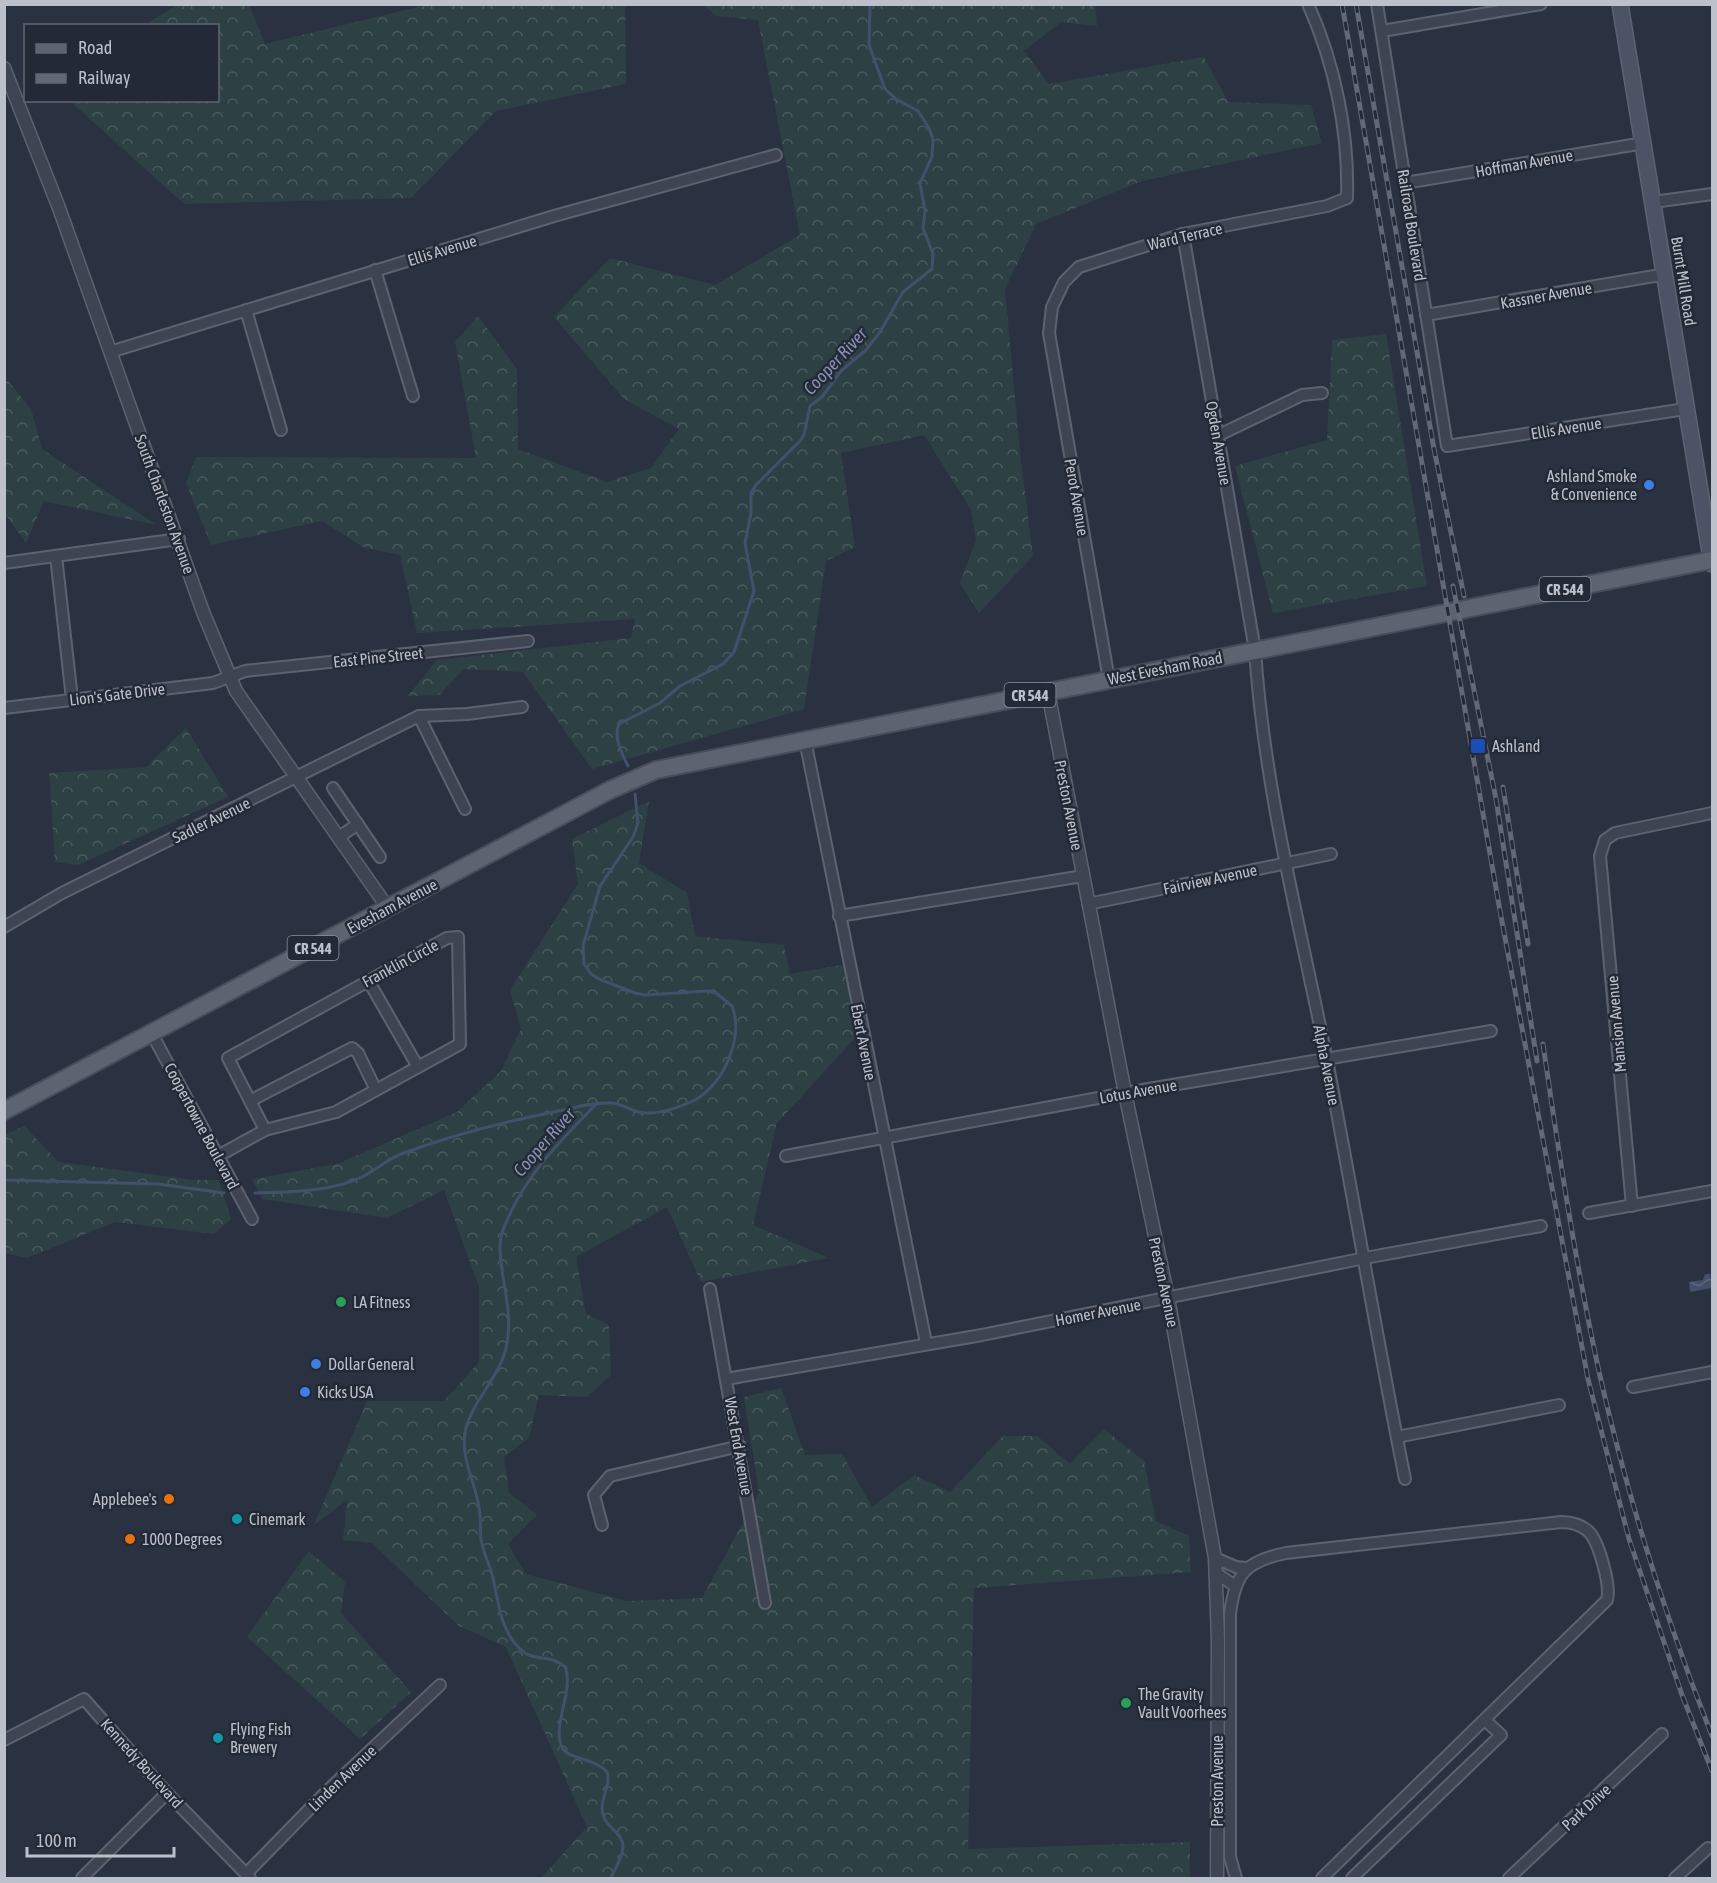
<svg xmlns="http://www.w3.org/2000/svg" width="1717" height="1883" viewBox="0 0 1717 1883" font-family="'Asap Condensed',sans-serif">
  <defs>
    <pattern id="forest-crowns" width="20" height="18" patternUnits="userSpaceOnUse" patternTransform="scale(1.5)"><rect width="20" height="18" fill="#2d4044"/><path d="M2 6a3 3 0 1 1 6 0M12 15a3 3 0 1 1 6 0" fill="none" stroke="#4a5a5e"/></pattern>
    <pattern id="water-waves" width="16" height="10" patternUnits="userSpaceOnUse" patternTransform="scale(1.5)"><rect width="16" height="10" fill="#43506b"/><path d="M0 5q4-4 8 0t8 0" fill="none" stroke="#5c677f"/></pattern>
  </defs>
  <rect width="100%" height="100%" fill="#2a3242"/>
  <!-- forest -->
  <g fill="url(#forest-crowns)">
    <polygon points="178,4 249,5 265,44 426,5 625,5 626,84 496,111 411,198 184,204 70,101 218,100 218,26 145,25"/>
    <polygon points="703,5 1095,5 1097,26 1061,22 1024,51 1049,84 1204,57 1228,102 1311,105 1322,143 1142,181 1036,224 1005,289 1020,452 1033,556 979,613 960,583 976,540 971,510 924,435 841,453 855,547 826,561 804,709 592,769 523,672 464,669 439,695 408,696 437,660 631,638 635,619 417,633 400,555 363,547 322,521 211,545 186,483 196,457 476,458 455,342 478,316 517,369 518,449 607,482 651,468 679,429 624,399 554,317 610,258 715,285 800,235 758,20 717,16"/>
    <polygon points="1386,334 1427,586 1273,613 1235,466 1327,440 1332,340"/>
    <polygon points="5,377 31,409 42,449 157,525 44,501 26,543 5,514"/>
    <polygon points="186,728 228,797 78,865 55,862 49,773 146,767"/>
    <polygon points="649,801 639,863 687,893 695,936 784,945 790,974 852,963 864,1028 777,1123 753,1225 829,1258 701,1282 667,1207 576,1257 586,1314 609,1325 611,1375 587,1397 539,1395 529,1438 504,1457 509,1493 537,1515 508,1544 526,1574 627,1601 702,1598 759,1493 744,1397 781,1388 805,1455 842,1454 872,1507 914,1475 950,1492 1003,1436 1037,1436 1070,1464 1104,1429 1144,1461 1156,1521 1189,1536 1191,1572 974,1588 968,1849 1190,1842 1190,1878 541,1878 587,1827 506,1647 459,1626 372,1543 343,1540 347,1500 314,1525 367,1401 444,1401 479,1362 479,1287 444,1190 387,1218 262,1199 252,1179 337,1164 457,1112 501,1071 521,1029 510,990 578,884 572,839"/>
    <polygon points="24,1126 59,1162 195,1180 219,1180 231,1219 214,1234 115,1222 27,1258 5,1253 5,1135"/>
    <polygon points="309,1551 345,1582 341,1613 411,1692 360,1739 247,1637"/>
  </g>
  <!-- water -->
  <polygon fill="url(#water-waves)" points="1705,1274 1710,1274 1712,1288 1690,1292 1689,1282 1703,1280"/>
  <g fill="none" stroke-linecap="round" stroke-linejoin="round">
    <!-- stream -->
    <g stroke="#43506b" stroke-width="3">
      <path d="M628,766C622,754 613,737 619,724L660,703L680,686L723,664L734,652L754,591L745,543L751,513V493L756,485L800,441L804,435L810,406L822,397L841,371L866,350L880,332L903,292L932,269L933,254L923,228L925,211L920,183L932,157L933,139L929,128L918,111L896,99L885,89L869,45L870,4"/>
      <path d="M596,1104C563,1139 530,1170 510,1214C505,1225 499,1236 500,1249C501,1281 513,1311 507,1343C502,1375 474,1398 466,1428C459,1456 475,1481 479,1507C481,1518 480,1529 481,1539C483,1553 490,1565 493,1578C499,1604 500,1629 520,1649C532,1662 552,1654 565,1667C575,1690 550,1728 563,1749C569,1759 595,1758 607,1772C611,1785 602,1795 602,1808C603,1829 624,1831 623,1848C622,1859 615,1868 611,1878"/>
      <polyline points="4,1180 158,1184 224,1193"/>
      <path d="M255,1193C289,1192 331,1192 362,1177C376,1170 386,1160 401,1154C449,1136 503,1122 554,1112C572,1108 593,1102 612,1103C621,1104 629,1109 638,1112C657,1116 678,1108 695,1100C724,1084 744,1037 732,1006L716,993L707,991L645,995L635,993L599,979L591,974L584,964L583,946L600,886L633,837L638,823L635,794"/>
    </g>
    <defs>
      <g id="minor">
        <polyline points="1377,4 1447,446 1685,409"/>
        <polyline points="1382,31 1541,4"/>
        <polyline points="1405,183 1644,143"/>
        <polyline points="1653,202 1712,194"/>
        <path d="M1183,234L1255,650C1264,789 1300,925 1327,1060C1354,1200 1377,1340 1405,1479"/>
        <polyline points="375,270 413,396"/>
        <polyline points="246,310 281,430"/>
        <polyline points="1426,315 1666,274"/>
        <polyline points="110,352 554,216 776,155"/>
        <polyline points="1217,436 1302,395 1322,393"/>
        <polyline points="56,556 72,699"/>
        <polyline points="4,563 179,539"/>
        <path d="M1109,680L1049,333L1052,307L1064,282L1079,267L1183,234L1327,206L1347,198C1349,133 1335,64 1308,4"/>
        <polyline points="4,708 213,683 245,671 528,641"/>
        <polyline points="419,716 465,809"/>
        <polyline points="805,740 926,1343"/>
        <polyline points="333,788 380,857"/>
        <polyline points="339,837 358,824"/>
        <polyline points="1088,904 1331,854"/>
        <polyline points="839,916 1083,876"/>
        <polyline points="4,927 62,893 419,716 467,714 522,707"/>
        <polyline points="368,980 418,1067"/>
        <polyline points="152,1034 252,1219"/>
        <polyline points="250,1101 352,1048 358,1053 376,1090"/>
        <polyline points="218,1156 265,1130 336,1112 460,1044 458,937 447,938 228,1058 265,1130"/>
        <polyline points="786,1156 1125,1093 1491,1031"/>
        <polyline points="1632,1206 1600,856 1605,840 1615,833 1712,813"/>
        <polyline points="1589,1213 1712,1191"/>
        <polyline points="710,1289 765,1603"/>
        <polyline points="726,1379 982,1335 1365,1258 1541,1226"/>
        <polyline points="1633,1387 1712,1372"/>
        <polyline points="1397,1437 1559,1405"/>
        <polyline points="602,1525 594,1495 610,1476 740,1446"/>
        <polyline points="1215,1558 1236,1567 1246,1568"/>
        <polyline points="1216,1573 1235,1586"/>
        <polyline points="4,1740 84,1699 167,1793 250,1878"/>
        <polyline points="246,1874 327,1791 440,1685"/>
        <polyline points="82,1878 167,1793"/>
        <path d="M1236,1878L1230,1857V1614C1235,1573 1246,1561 1286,1553L1561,1522C1571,1522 1581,1525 1588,1531C1599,1541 1611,1586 1607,1600L1322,1878"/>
        <polyline points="1352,1878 1501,1735 1485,1720"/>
        <polyline points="1509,1878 1662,1734"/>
        <polyline points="1675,1878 1708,1848"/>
      </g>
      <g id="tertiary">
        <polyline points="4,68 59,208 203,612 236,691 388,908"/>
        <polyline points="1048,692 1125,1093 1168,1298 1215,1558 1218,1640 1217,1878"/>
      </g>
      <polyline id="secondary" points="1620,4 1712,564"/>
      <polyline id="primary" points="4,1111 610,790 656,770 1712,560"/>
    </defs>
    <!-- minor casing -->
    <use href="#minor" stroke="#5c626f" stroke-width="14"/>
    <!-- tertiary casing -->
    <use href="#tertiary" stroke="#5c626f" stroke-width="15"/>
    <!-- secondary casing -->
    <use href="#secondary" stroke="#5c626f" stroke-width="18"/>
    <!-- primary casing -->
    <use href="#primary" stroke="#484d5b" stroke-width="20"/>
    <!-- minor -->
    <use href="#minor" stroke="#3e4452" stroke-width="10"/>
    <!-- tertiary -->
    <use href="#tertiary" stroke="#3e4452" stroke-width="12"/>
    <!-- secondary -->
    <use href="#secondary" stroke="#4c5364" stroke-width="15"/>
    <!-- primary -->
    <use href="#primary" stroke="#5c6371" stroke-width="16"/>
    <defs>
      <g id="rail">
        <polyline points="1342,4 1500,911 1588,1379 1629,1539 1682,1695 1712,1771"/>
        <polyline points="1356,4 1434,449 1464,596"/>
        <polyline points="1453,586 1496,799 1537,1061"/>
        <polyline points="1503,787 1528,944"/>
        <path d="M1543,1044C1559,1155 1576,1267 1600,1376C1628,1499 1666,1619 1712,1736"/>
      </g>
    </defs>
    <!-- rail casing -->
    <use href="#rail" stroke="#616878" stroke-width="5"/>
    <!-- rail -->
    <use href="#rail" stroke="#232937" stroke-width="3" stroke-dasharray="9" stroke-linecap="butt"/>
  </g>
  <!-- markers -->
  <g fill="#3f7fe0" stroke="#232937" stroke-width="2">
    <circle cx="1649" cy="485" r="6"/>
    <circle cx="316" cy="1364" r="6"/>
    <circle cx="305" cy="1392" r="6"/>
  </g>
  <rect fill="#1a4fb4" stroke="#232937" stroke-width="2" x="1470" y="738" width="16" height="16" rx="3"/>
  <g fill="#2e9e5b" stroke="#232937" stroke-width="2">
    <circle cx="341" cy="1302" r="6"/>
    <circle cx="1126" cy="1703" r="6"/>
  </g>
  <g fill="#e8710a" stroke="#232937" stroke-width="2">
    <circle cx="169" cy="1499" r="6"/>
    <circle cx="130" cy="1539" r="6"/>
  </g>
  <g fill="#0f9aa8" stroke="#232937" stroke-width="2">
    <circle cx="237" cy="1519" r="6"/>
    <circle cx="218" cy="1738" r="6"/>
  </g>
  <g text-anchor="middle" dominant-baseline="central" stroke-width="5" stroke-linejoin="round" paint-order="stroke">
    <!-- shield labels -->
    <g fill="#232937" stroke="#8d939f" stroke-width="1.5">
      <rect x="1539.5" y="577" width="51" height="24" rx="4.5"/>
      <rect x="1004.5" y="683" width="51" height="24" rx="4.5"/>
      <rect x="287.5" y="936" width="51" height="24" rx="4.5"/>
    </g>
    <g font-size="15" font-weight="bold" fill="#bbc0cb">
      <text x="1565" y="589">CR 544</text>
      <text x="1030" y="695">CR 544</text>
      <text x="313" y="948">CR 544</text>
    </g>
    <!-- street labels -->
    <g font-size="16" fill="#bbc0cb" stroke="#232937">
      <text transform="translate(1524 163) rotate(-10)">Hoffman Avenue</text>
      <text transform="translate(1412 225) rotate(81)">Railroad Boulevard</text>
      <text transform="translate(1185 236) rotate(-13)">Ward Terrace</text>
      <text transform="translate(442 250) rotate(-17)">Ellis Avenue</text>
      <text transform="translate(1684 281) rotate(81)">Burnt Mill Road</text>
      <text transform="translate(1546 295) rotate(-10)">Kassner Avenue</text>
      <text transform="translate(1566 428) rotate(-9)">Ellis Avenue</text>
      <text transform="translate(1219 443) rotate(80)">Ogden Avenue</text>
      <text transform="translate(1077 497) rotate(80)">Perot Avenue</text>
      <text transform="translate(165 504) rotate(70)">South Charleston Avenue</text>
      <text transform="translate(378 657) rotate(-6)">East Pine Street</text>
      <text transform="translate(1165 668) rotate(-11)">West Evesham Road</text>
      <text transform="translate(117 694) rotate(-7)">Lion's Gate Drive</text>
      <text transform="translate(1069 805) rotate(79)">Preston Avenue</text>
      <text transform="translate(211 820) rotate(-26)">Sadler Avenue</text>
      <text transform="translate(1210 879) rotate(-12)">Fairview Avenue</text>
      <text transform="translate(392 906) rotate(-28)">Evesham Avenue</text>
      <text transform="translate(400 963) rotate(-28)">Franklin Circle</text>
      <text transform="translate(1616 1024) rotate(-95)">Mansion Avenue</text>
      <text transform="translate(864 1042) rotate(79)">Ebert Avenue</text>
      <text transform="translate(1327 1065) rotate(79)">Alpha Avenue</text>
      <text transform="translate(1138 1091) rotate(-10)">Lotus Avenue</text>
      <text transform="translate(202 1126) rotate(62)">Coopertowne Boulevard</text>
      <text transform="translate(1164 1282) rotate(78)">Preston Avenue</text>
      <text transform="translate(1098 1312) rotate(-11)">Homer Avenue</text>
      <text transform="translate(739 1446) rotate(80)">West End Avenue</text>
      <text transform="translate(142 1763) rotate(48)">Kennedy Boulevard</text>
      <text transform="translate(342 1778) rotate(-44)">Linden Avenue</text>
      <text transform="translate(1217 1781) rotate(-90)">Preston Avenue</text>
      <text transform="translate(1586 1807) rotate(-43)">Park Drive</text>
    </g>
    <!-- poi labels -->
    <g font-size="16" fill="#bbc0cb" stroke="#232937" text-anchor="start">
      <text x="1637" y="476" text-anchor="end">Ashland Smoke<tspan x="1637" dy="18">&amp; Convenience</tspan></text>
      <text x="1492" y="746">Ashland</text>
      <text x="353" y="1302">LA Fitness</text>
      <text x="328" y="1364">Dollar General</text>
      <text x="317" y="1392">Kicks USA</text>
      <text x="157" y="1499" text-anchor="end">Applebee's</text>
      <text x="249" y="1519">Cinemark</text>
      <text x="142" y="1539">1000 Degrees</text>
      <text x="1138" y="1694">The Gravity<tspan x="1138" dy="18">Vault Voorhees</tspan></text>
      <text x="230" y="1729">Flying Fish<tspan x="230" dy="18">Brewery</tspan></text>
    </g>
    <!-- water labels -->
    <g font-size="18" font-style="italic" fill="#8693b0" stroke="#232937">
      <text transform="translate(835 361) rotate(-47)">Cooper River</text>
      <text transform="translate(544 1142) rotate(-49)">Cooper River</text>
    </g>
  </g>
  <!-- border -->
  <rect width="1717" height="1883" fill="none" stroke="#bbc0cb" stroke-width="12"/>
  <!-- legend -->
  <rect x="24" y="24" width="195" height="78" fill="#232937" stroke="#606572" stroke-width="1.5"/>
  <rect x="36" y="44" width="30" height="9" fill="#5c6371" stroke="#606572" stroke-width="1.5"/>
  <text x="78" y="54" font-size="18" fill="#bbc0cb">Road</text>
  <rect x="36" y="74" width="30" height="9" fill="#616878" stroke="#606572" stroke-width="1.5"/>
  <text x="78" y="84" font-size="18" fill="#bbc0cb">Railway</text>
  <!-- scale -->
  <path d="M27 1847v9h147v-9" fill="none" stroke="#bbc0cb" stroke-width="3"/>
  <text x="36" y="1847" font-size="18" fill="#bbc0cb" stroke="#232937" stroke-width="4.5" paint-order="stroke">100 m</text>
</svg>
